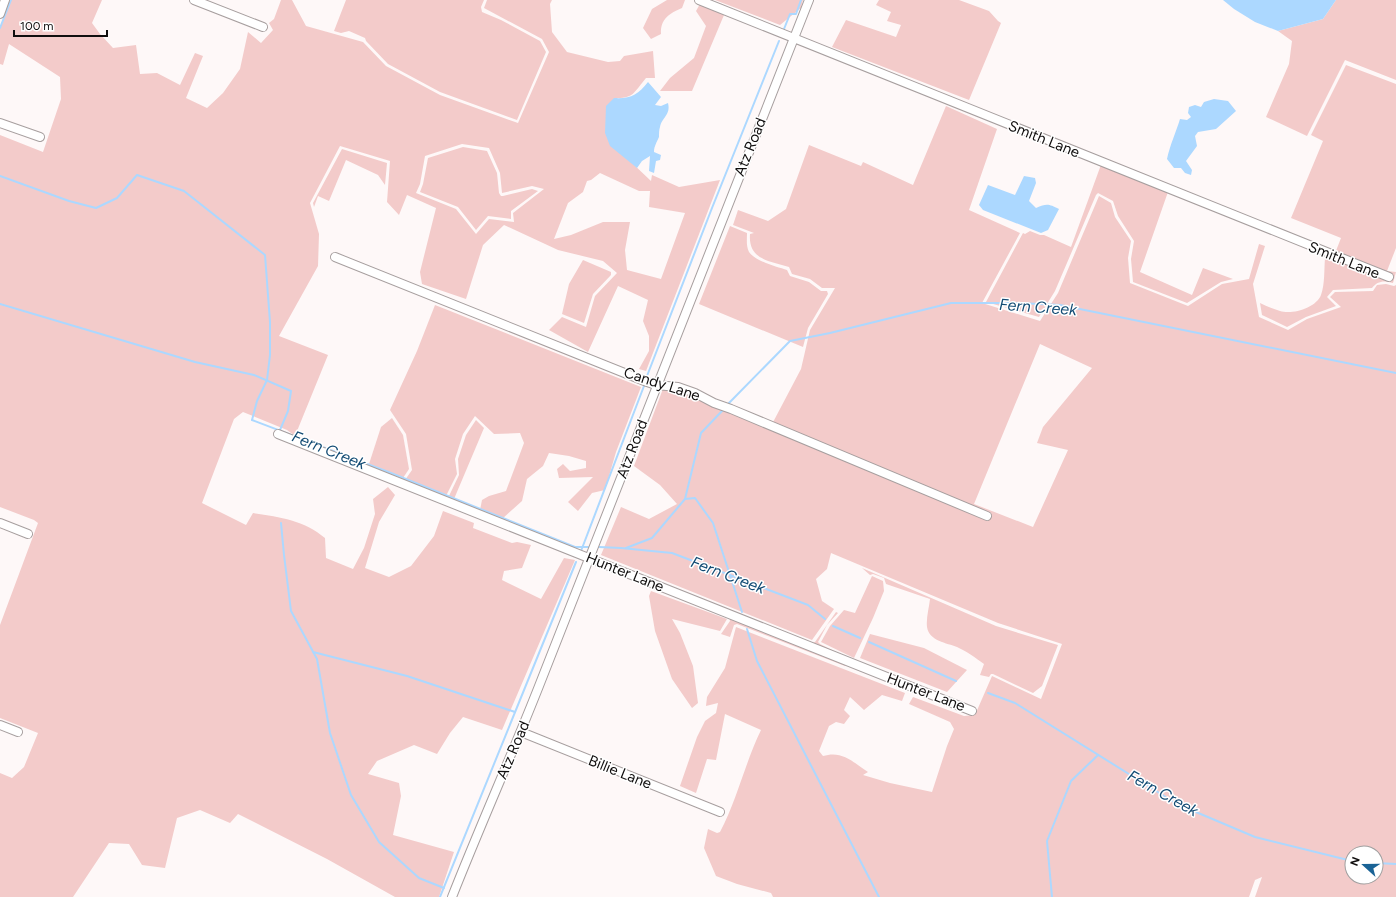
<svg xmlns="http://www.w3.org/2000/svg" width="1396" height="897" viewBox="0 0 1396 897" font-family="Figtree,sans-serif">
  <rect width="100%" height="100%" fill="#fef8f8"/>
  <!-- green -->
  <g fill="#f3cbca" fill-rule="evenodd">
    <path d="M11,0H102L92,23L100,34L113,48L136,45L140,74L157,73L180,85L195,53L203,56L186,98L207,108L223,93L240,69L248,32L261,43L273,30L269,23L274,19L281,0H292L306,26L363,42L386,66L440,95L518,123L549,52L542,39L484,8L487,0H552L550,4L552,32L567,52L608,62L620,61L624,56L653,51L655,78H646C634,92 634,99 614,98L630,161L651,181L652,175L679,187L720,180L646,371L639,369L649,351V336L643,321L648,300L618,286L588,352L549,330L562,317L586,327L595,296L617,273L603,261L558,250L504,225L483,245L466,299L422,284L420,272L436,208L407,195L399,215L387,202L390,161L340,146L310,203L319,234L318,266L279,336L328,355L295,436L287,430L243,412L234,419L202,503L246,525L253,513C280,517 304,520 325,538L326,558L353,569L364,548L375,514L373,499L388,487L395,495L379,522L365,568L389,577L411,566L434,536L443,511L474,523L473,528L512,543L517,542L531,545L522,568L504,571L502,580L541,599L564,558L575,560L502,730L463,717L450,733L437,754L414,745L377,761L368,774L399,783L401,796L393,835L454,852L439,897H395L327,859L238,814L230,823L200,810L177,818L165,868L142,865L129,844L109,843L73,897H0V773L12,778L24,767L38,733L0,718V625L38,523L34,520L0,507V135L43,152L61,99L60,77L9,44L3,65L0,64V28ZM462,144L489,148L500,173L502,193L532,186L544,189L513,213L514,222L489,219L476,234L456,209L416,193L420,184L425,156ZM600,173L639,191H650L649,207L685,213L661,279L627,270L625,250L630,222H603L571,235L554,239L568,203L583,192L587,181L591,180Z"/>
    <polygon points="346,0 484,0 481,7 482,12 501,20 540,41 546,52 517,120 440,92 388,64 366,41 365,38 349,31 341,33 334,31"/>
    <path d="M667,0H685L682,8C670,13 660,19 661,34L651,39L643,28L652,9Z"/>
    <polygon points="715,0 803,0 801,8 780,25"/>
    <polygon points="879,0 959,0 989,11 998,21 1001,23 969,100 832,47 846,20 896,37 901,25 887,21 891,12 876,5"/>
    <polygon points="1336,0 1396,0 1396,80 1345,60 1307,136 1266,117 1289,64 1292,41 1278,31 1323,19"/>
    <polygon points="700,4 724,15 692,91 660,91 670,78 694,58 706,26 696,11"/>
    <path d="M1346,65L1396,84V248L1387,271L1396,272L1393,283C1384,280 1377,281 1372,288L1333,290L1327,297L1336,306L1306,317L1287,327L1262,315L1260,303C1266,306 1273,309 1280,311C1292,315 1316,308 1321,295C1325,284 1324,270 1325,258L1332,261L1341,238L1291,218L1323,141L1311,135Z"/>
    <path d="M946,106L997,129L969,210L1020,233L982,303L1040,321L1058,293L1099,196L1111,203L1115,217L1131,241L1128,258L1130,283L1188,306L1222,284L1249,279L1259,244L1265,246L1253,284L1259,317L1288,330L1307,319L1341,307L1330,297L1335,292L1373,291L1377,285L1386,284L1394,286L1396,285V897H1255L1262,877L1255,880L1249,897H773L771,893L737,884L716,876L704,848L708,829L717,833L720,832C737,800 745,763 761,730L725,714L716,760L707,759L696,793L680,786L697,737L705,721L716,713L718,703L706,706L707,697L725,668L736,627L905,693L902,701L882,695L864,710L850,697L844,710L850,716L844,724L836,722L829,726L819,751L823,756C842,750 853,762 868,772L863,775L890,783L932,792L947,746L954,729L950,722L909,704L913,697L964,716L975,715L992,676L1041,699L1062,644L998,623L831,553L827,569L816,579L822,601L834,609L812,640L601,555L621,507L649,519L677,504L660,485L634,466L664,386L771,426L801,369L810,330L835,288H822L810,279L792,274L789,267C770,261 748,260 750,234L754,233L733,225L738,210L768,221L786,209L809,145L861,166L863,162L913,185ZM1040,344L1092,368L1043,427L1037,443L1068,450L1033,527L974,504ZM1352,853H1376V877H1352Z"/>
    <polygon points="463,147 487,151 497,173 499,193 501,196 503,196 532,189 538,191 511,211 511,219 488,216 476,230 458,207 420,192 423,184 428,158"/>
    <polygon points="342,149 387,163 385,185 378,175 346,160 329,201 318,196 314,207 313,203"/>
    <polygon points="1102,162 1169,189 1140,272 1192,295 1203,268 1233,279 1221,282 1187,303 1133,282 1131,259 1134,241 1118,216 1113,201 1098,193 1096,195 1055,291 1039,317 986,302 1023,233 1025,234 1030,231 1040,235 1044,235 1071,247"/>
    <path d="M730,226L747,233C747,240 746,246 749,252C755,261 777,267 787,270L790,276L809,282L821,291H827L828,294L808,328L803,347L699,304Z"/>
    <polygon points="583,260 611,272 611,275 593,294 584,323 562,314 569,284"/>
    <polygon points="435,305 641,387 616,452 605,490 592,493 578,511 568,502 593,477 559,478 557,469 563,464 570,471 586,468 586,461 569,456 549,453 543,466 527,479 522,501 502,519 480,510 482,500 489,496 506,491 524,443 520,433 494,434 475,416 463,434 455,459 457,474 446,496 405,480 412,470 406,434 390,410 417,351"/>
    <polygon points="392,418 403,435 409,469 403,478 369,464 381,427"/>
    <polygon points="476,420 484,428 454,499 449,496 459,475 458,459 466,435"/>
    <path d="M862,568L996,626L1058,645L1042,686L1033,693L993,674H991L989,677L980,675L984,664C976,658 966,651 957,647C947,643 929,641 927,627C926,618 929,608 930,599L886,584L884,578L873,574L870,575Z"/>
    <polygon points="646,576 812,643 815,642 836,612 838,613 827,625 818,642 820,644 848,658 845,666 737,624 734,625 730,637 721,634 730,621 729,617 652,588 649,588"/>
    <polygon points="872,576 883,581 884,591 873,618 854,658 821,642 830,626 844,610 855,613"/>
    <polygon points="651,591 727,619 720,631 672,619 680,633 693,666 698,703 692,708 672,679 655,631 649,596"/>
    <polygon points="870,634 924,648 967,670 947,692 860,658"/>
  </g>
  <!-- water -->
  <g fill="#acd8ff">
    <polygon points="1223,0 1336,0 1323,19 1278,31 1255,22 1234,9"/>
    <path d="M648,82L661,97L655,105L661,106L668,103C671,115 662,117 660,127C659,130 659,133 659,137C657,142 654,146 654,152L661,155L660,160L656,161L654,173L649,171L650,156L642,161L637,168L610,146L605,133L606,106L614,98C630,99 638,95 648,82Z"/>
    <path d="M1214,99L1228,101L1236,111L1216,129L1198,132L1195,136L1197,146L1186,161L1192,170L1191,175L1185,173L1181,168H1174L1167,159C1170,145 1176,132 1180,119L1187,120L1191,117L1188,113L1189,107L1195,105L1201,107L1204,102Z"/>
    <path d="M1024,176L1035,178L1036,183L1029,201L1036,208C1047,203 1049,204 1059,209L1048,230L1041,233L983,210L979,205L988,185L1015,195Z"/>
  </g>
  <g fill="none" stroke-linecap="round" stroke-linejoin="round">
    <!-- stream -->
    <g stroke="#acd8ff" stroke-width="2">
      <polyline points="0,28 11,0"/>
      <polyline points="784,29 790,14 796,14 801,0"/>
      <polyline points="0,176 69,201 96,208 117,198 137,175 184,191 265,255 270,322 270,355 267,380 257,401 252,420"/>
      <polyline points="0,304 195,362 254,375 291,391 288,411 280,430"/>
      <polyline points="647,376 712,208 779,41"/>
      <polyline points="729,403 790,341 830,333 951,303 1018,303 1060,305 1396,373"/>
      <polyline points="252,420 391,473 575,547 588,547"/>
      <polyline points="685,499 695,498 713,523 742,612"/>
      <polyline points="281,523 284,555 291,611 317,659 330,733 351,795 379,842 419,878 444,888"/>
      <polyline points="599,547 621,548 672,553 808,605 825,619"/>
      <polyline points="626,548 652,538 685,499 701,433 722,411"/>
      <polyline points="581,551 644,386"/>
      <polyline points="833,626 860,638"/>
      <polyline points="747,629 757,661 879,897"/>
      <polyline points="869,642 956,681"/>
      <polyline points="313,652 407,676 515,712"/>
      <polyline points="988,693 1015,703 1177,804 1255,837 1352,861"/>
      <polyline points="1376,863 1396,864"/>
      <polyline points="440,897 576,562"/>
      <polyline points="1052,897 1047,841 1071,781 1098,755"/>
    </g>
    <defs>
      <g id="minor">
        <polyline points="194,0 263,27"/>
        <polyline points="699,0 1389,277"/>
        <polyline points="0,14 5,0"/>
        <polyline points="0,123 40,137"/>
        <polyline points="335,257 647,382 656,385 678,387 695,393 714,403 731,409 987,516"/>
        <polyline points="278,434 972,711"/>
        <polyline points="0,523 28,534"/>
        <polyline points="0,725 18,732"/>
        <polyline points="521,732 720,812"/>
        <path d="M452,897C480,826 511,757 539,686C630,458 717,228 809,0"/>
      </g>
    </defs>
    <!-- minor casing -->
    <use href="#minor" stroke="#a79f9f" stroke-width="10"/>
    <!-- minor -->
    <use href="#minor" stroke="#fff" stroke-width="8"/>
  </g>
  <g text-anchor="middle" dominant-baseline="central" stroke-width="3" stroke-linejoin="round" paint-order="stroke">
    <!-- street labels -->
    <g font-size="15" fill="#100e0e" stroke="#fff">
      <text transform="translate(1044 139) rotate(22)">Smith Lane</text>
      <text transform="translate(750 147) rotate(-68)">Atz Road</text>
      <text transform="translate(1344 260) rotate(22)">Smith Lane</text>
      <text transform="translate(662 384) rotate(18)">Candy Lane</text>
      <text transform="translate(632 449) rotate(-69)">Atz Road</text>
      <text transform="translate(625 572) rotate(22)">Hunter Lane</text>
      <text transform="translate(926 692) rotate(21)">Hunter Lane</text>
      <text transform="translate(513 750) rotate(-67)">Atz Road</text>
      <text transform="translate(620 772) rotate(22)">Billie Lane</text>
    </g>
    <!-- water labels -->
    <g font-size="16" font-style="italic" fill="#124b74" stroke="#fff">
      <text transform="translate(1038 307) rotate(4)">Fern Creek</text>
      <text transform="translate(329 450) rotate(22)">Fern Creek</text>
      <text transform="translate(728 575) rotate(21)">Fern Creek</text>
      <text transform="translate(1163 793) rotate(29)">Fern Creek</text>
    </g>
  </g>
  <!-- north arrow -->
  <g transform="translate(1364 865) rotate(291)"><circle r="19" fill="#ffffff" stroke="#9f9f9f"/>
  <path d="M0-3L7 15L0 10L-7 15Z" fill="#1a6396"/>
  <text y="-6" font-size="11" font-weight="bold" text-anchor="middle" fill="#100e0e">N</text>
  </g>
  <!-- scale -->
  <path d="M14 30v6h93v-6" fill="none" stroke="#100e0e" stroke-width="2"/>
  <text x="20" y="30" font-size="12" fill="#100e0e" stroke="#ffffff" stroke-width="3" paint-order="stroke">100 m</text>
</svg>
